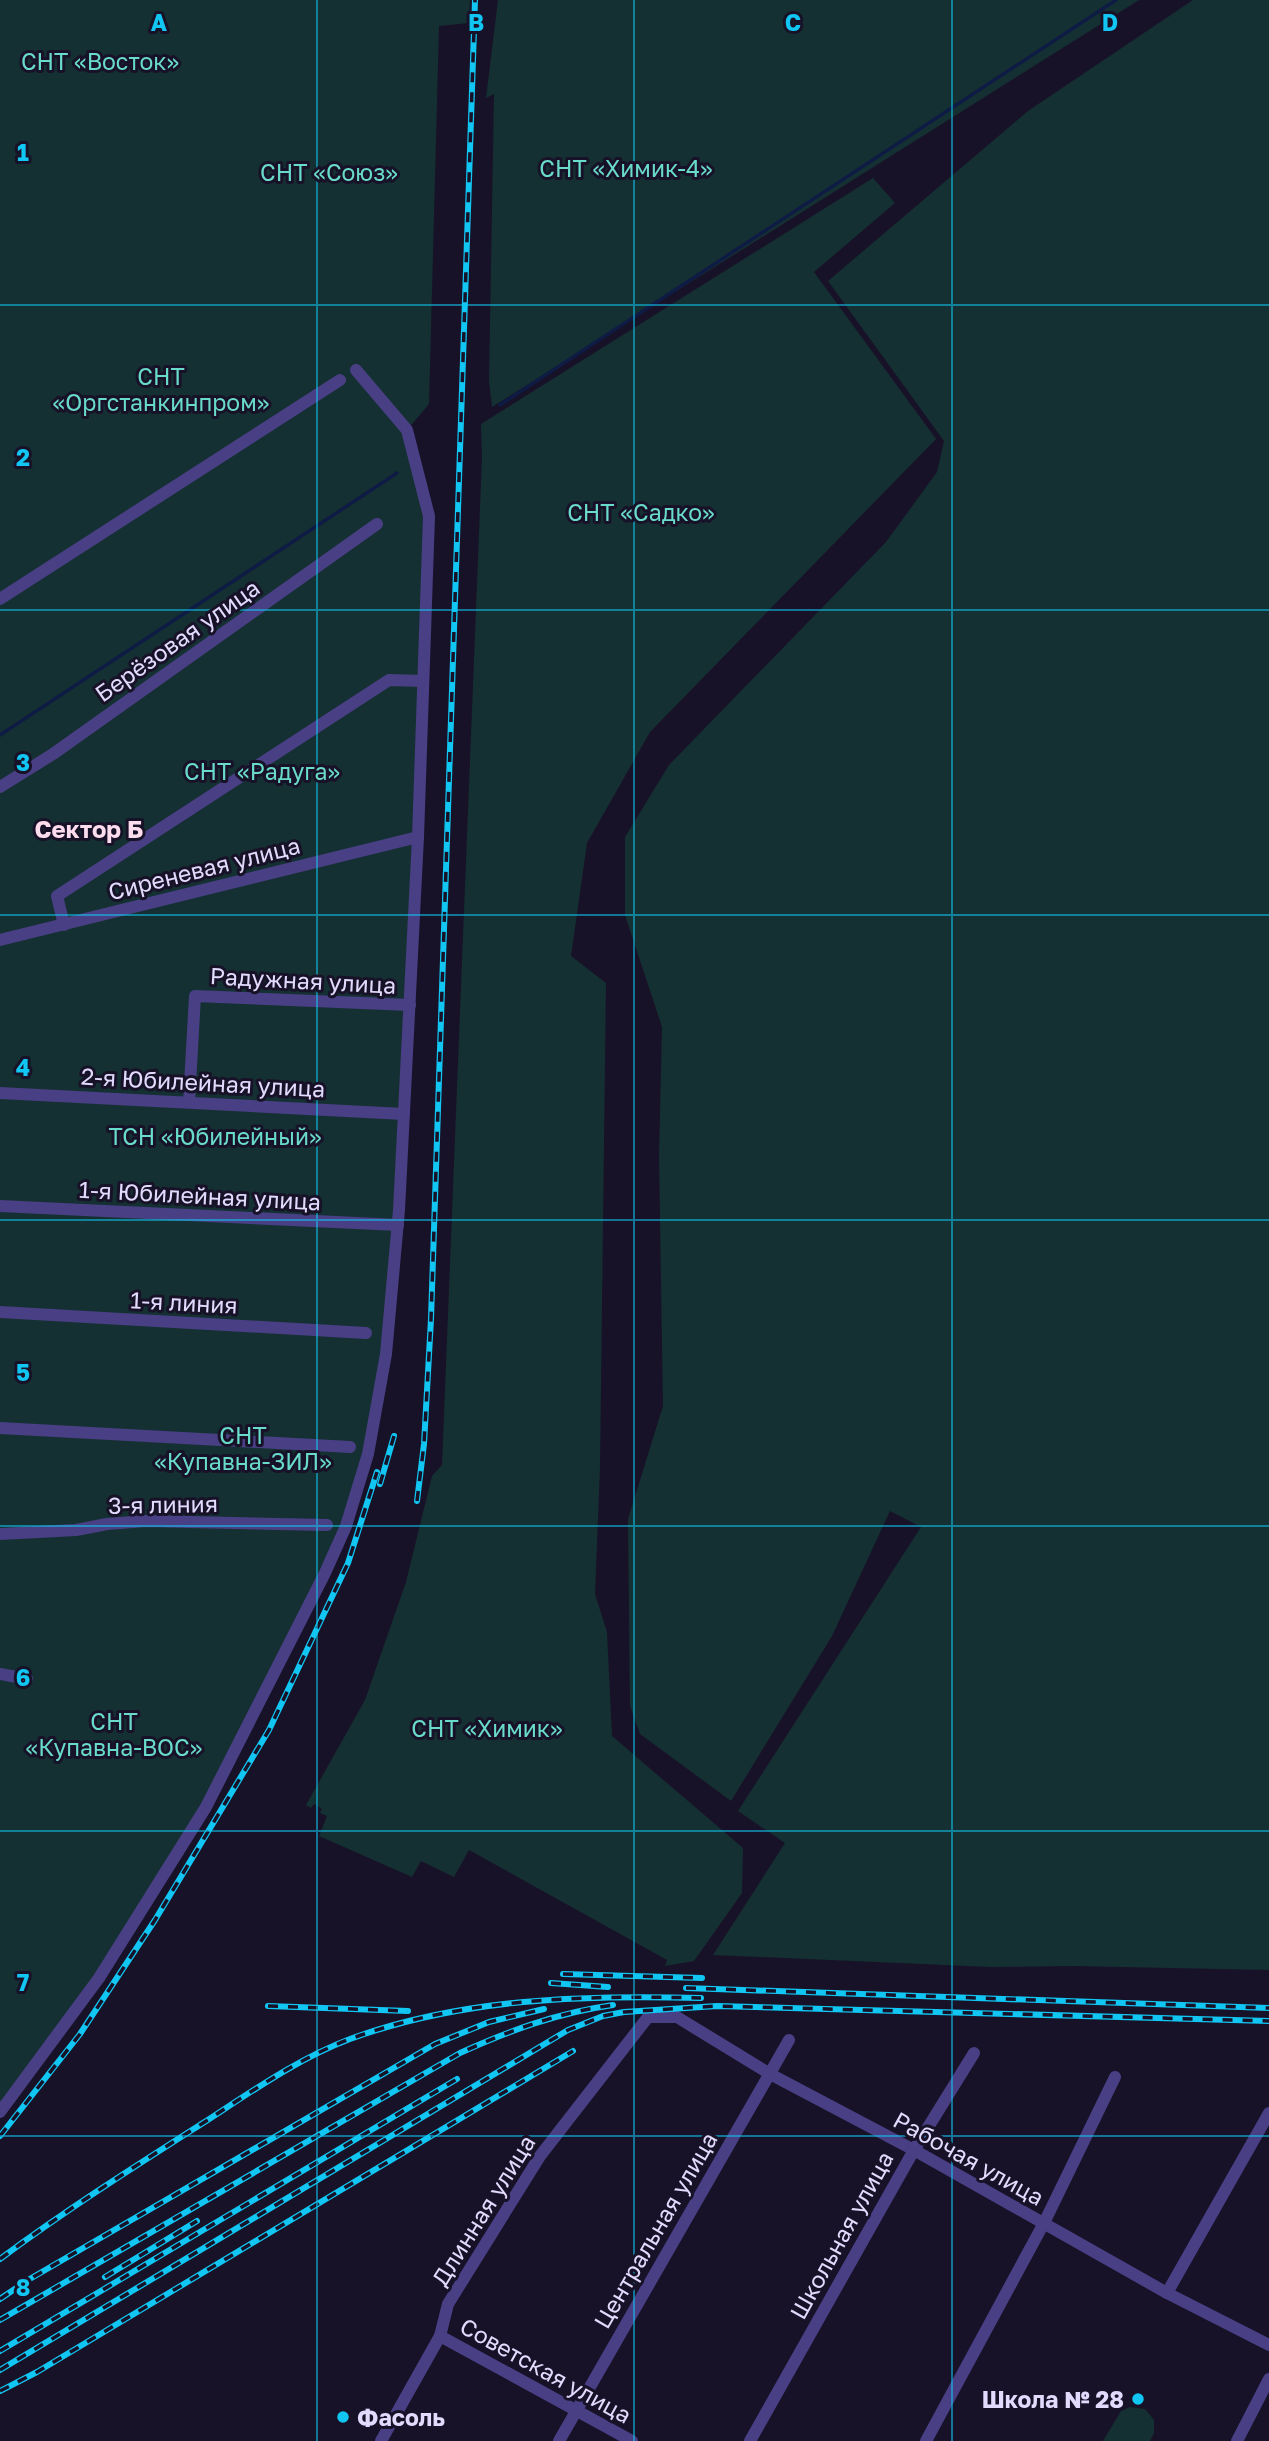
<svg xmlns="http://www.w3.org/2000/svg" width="1269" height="2441" viewBox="0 0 1269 2441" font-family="'Golos Text',sans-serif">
  <rect width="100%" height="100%" fill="#181228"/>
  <!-- green -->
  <g fill="#153032">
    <polygon points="0,0 470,0 469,23 439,26 429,404 407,430 429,516 386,1354 346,1526 206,1807 99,1978 0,2112"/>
    <polygon points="498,0 1139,0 492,407 489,381 494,94 486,98"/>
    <polygon points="1193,0 1269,0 1269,1970 1074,1966 990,1967 713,1955 785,1843 738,1811 921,1527 890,1511 832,1636 731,1801 640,1734 630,1706 628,1519 663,1406 659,1156 662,1027 625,915 625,837 669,765 886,542 937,472 944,441 828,281 1028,111"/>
    <polygon points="873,178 895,203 814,272 936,439 650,732 587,843 571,956 606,983 600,1467 595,1594 607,1632 612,1736 743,1848 742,1893 694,1961 665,1966 667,1960 469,1850 454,1877 421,1861 412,1877 319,1836 327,1816 320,1813 322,1809 314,1804 311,1808 306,1805 365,1700 406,1582 432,1476 442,1465 482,458 481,424"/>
    <polygon points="1130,2407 1145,2409 1154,2420 1154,2433 1150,2441 1103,2441 1121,2411"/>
  </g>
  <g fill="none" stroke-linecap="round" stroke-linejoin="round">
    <!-- stream -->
    <g stroke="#0e1c45" stroke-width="3.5">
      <polyline points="500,405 1116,0"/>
      <polyline points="0,735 397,473"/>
    </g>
    <!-- minor -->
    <g stroke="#493f85" stroke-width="12">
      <polyline points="0,599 340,380"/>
      <polyline points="0,787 53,754 377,524"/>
      <polyline points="64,925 57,896 389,680 423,681"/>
      <polyline points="0,940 418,837"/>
      <polyline points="0,1093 404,1114"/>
      <polyline points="189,1102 195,996 410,1005"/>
      <polyline points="0,1206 398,1225"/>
      <polyline points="0,1312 366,1333"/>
      <polyline points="0,1428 350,1447"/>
      <polyline points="0,1534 76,1530 107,1524 146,1521 327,1525"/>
      <polyline points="0,1674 27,1679"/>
      <polyline points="0,2112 99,1978 206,1807 325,1573 346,1526 368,1454 386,1354 399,1210 418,837 429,516 407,430 356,370"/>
      <polyline points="1167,2293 1269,2113"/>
      <polyline points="440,2336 632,2441"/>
      <polyline points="381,2441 440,2336 448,2304 540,2156 648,2017 677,2017 770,2074 914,2150 1167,2293 1269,2345"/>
      <polyline points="559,2441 789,2040"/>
      <polyline points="750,2441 914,2150 974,2053"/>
      <polyline points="926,2441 1044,2223 1115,2077"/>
      <polyline points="1237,2441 1269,2379"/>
    </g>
    <defs>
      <g id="rail">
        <polyline points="380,1484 394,1436"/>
        <polyline points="417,1501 424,1444 431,1319 475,0"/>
        <polyline points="563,1974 702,1978"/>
        <polyline points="551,1983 608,1987"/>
        <polyline points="686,1988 1269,2008"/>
        <polyline points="268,2006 408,2011"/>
        <polyline points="0,2136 80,2034 155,1920 269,1730 348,1563 377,1472"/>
        <path d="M0,2259C66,2210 134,2167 203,2123C251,2092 297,2059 350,2039C462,1998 584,1995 701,1998"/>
        <polyline points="105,2277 197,2221"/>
        <polyline points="0,2299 28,2280 435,2044 489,2022 544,2009"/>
        <path d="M0,2320L460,2053C511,2030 557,2013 613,2005"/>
        <polyline points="0,2351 457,2079"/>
        <polyline points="0,2370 568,2030 603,2016 624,2012 717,2006 1269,2021"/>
        <polyline points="0,2391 37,2372 573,2051"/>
      </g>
    </defs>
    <!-- rail casing -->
    <use href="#rail" stroke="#11c6f3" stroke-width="6"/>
    <!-- rail -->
    <use href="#rail" stroke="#181228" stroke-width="3.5" stroke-dasharray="10" stroke-linecap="butt"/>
  </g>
  <!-- grid -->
  <path fill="none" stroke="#11c6f3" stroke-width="2" stroke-opacity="0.55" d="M317,0V2441M634,0V2441M952,0V2441M0,305H1269M0,610H1269M0,915H1269M0,1220H1269M0,1526H1269M0,1831H1269M0,2136H1269"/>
  <!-- markers -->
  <g fill="#11c6f3" stroke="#181228" stroke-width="2.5">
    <circle cx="1138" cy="2399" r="7"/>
    <circle cx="343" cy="2417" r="7"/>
  </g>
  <g text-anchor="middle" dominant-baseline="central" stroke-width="6" stroke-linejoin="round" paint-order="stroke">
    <!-- park labels -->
    <g font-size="23" fill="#69dbca" stroke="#181228">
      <text x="100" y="61">СНТ «Восток»</text>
      <text x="626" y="168">СНТ «Химик-4»</text>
      <text x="329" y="172">СНТ «Союз»</text>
      <text x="161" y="376">СНТ<tspan x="161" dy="26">«Оргстанкинпром»</tspan></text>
      <text x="641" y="512">СНТ «Садко»</text>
      <text x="262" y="771">СНТ «Радуга»</text>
      <text x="215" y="1136">ТСН «Юбилейный»</text>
      <text x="243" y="1435">СНТ<tspan x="243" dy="26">«Купавна-ЗИЛ»</tspan></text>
      <text x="114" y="1721">СНТ<tspan x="114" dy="26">«Купавна-ВОС»</tspan></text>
      <text x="487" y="1728">СНТ «Химик»</text>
    </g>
    <!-- street labels -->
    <g font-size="23" fill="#e2dbfd" stroke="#181228">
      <text transform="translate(177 640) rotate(-35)">Берёзовая улица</text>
      <text transform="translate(204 868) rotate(-14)">Сиреневая улица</text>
      <text transform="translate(303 980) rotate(3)">Радужная улица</text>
      <text transform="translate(203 1082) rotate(3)">2-я Юбилейная улица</text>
      <text transform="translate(200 1195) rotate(3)">1-я Юбилейная улица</text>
      <text transform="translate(184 1302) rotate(3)">1-я линия</text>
      <text transform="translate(163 1504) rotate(-1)">3-я линия</text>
      <text transform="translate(969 2158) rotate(29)">Рабочая улица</text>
      <text transform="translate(483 2210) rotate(-58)">Длинная улица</text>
      <text transform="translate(655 2230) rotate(-60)">Центральная улица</text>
      <text transform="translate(841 2235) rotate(-61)">Школьная улица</text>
      <text transform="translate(546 2370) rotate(29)">Советская улица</text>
    </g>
    <!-- poi labels -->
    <g font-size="23" font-weight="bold" fill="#e2dbfd" stroke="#181228" text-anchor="end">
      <text x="1124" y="2399">Школа № 28</text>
      <text x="357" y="2417" text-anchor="start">Фасоль</text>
    </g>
    <!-- neighbourhood labels -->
    <g font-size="24" font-weight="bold" fill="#fddcee" stroke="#181228">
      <text x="89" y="828">Сектор Б</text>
    </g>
  </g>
  <g font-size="23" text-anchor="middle" font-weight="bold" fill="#11c6f3" stroke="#181228" stroke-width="6" stroke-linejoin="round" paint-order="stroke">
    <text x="159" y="31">A</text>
    <text x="476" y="31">B</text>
    <text x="793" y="31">C</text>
    <text x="1110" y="31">D</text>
    <text x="23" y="161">1</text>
    <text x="23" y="466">2</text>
    <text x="23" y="771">3</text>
    <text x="23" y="1076">4</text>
    <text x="23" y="1381">5</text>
    <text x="23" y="1686">6</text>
    <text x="23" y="1991">7</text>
    <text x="23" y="2296">8</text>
  </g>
</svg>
